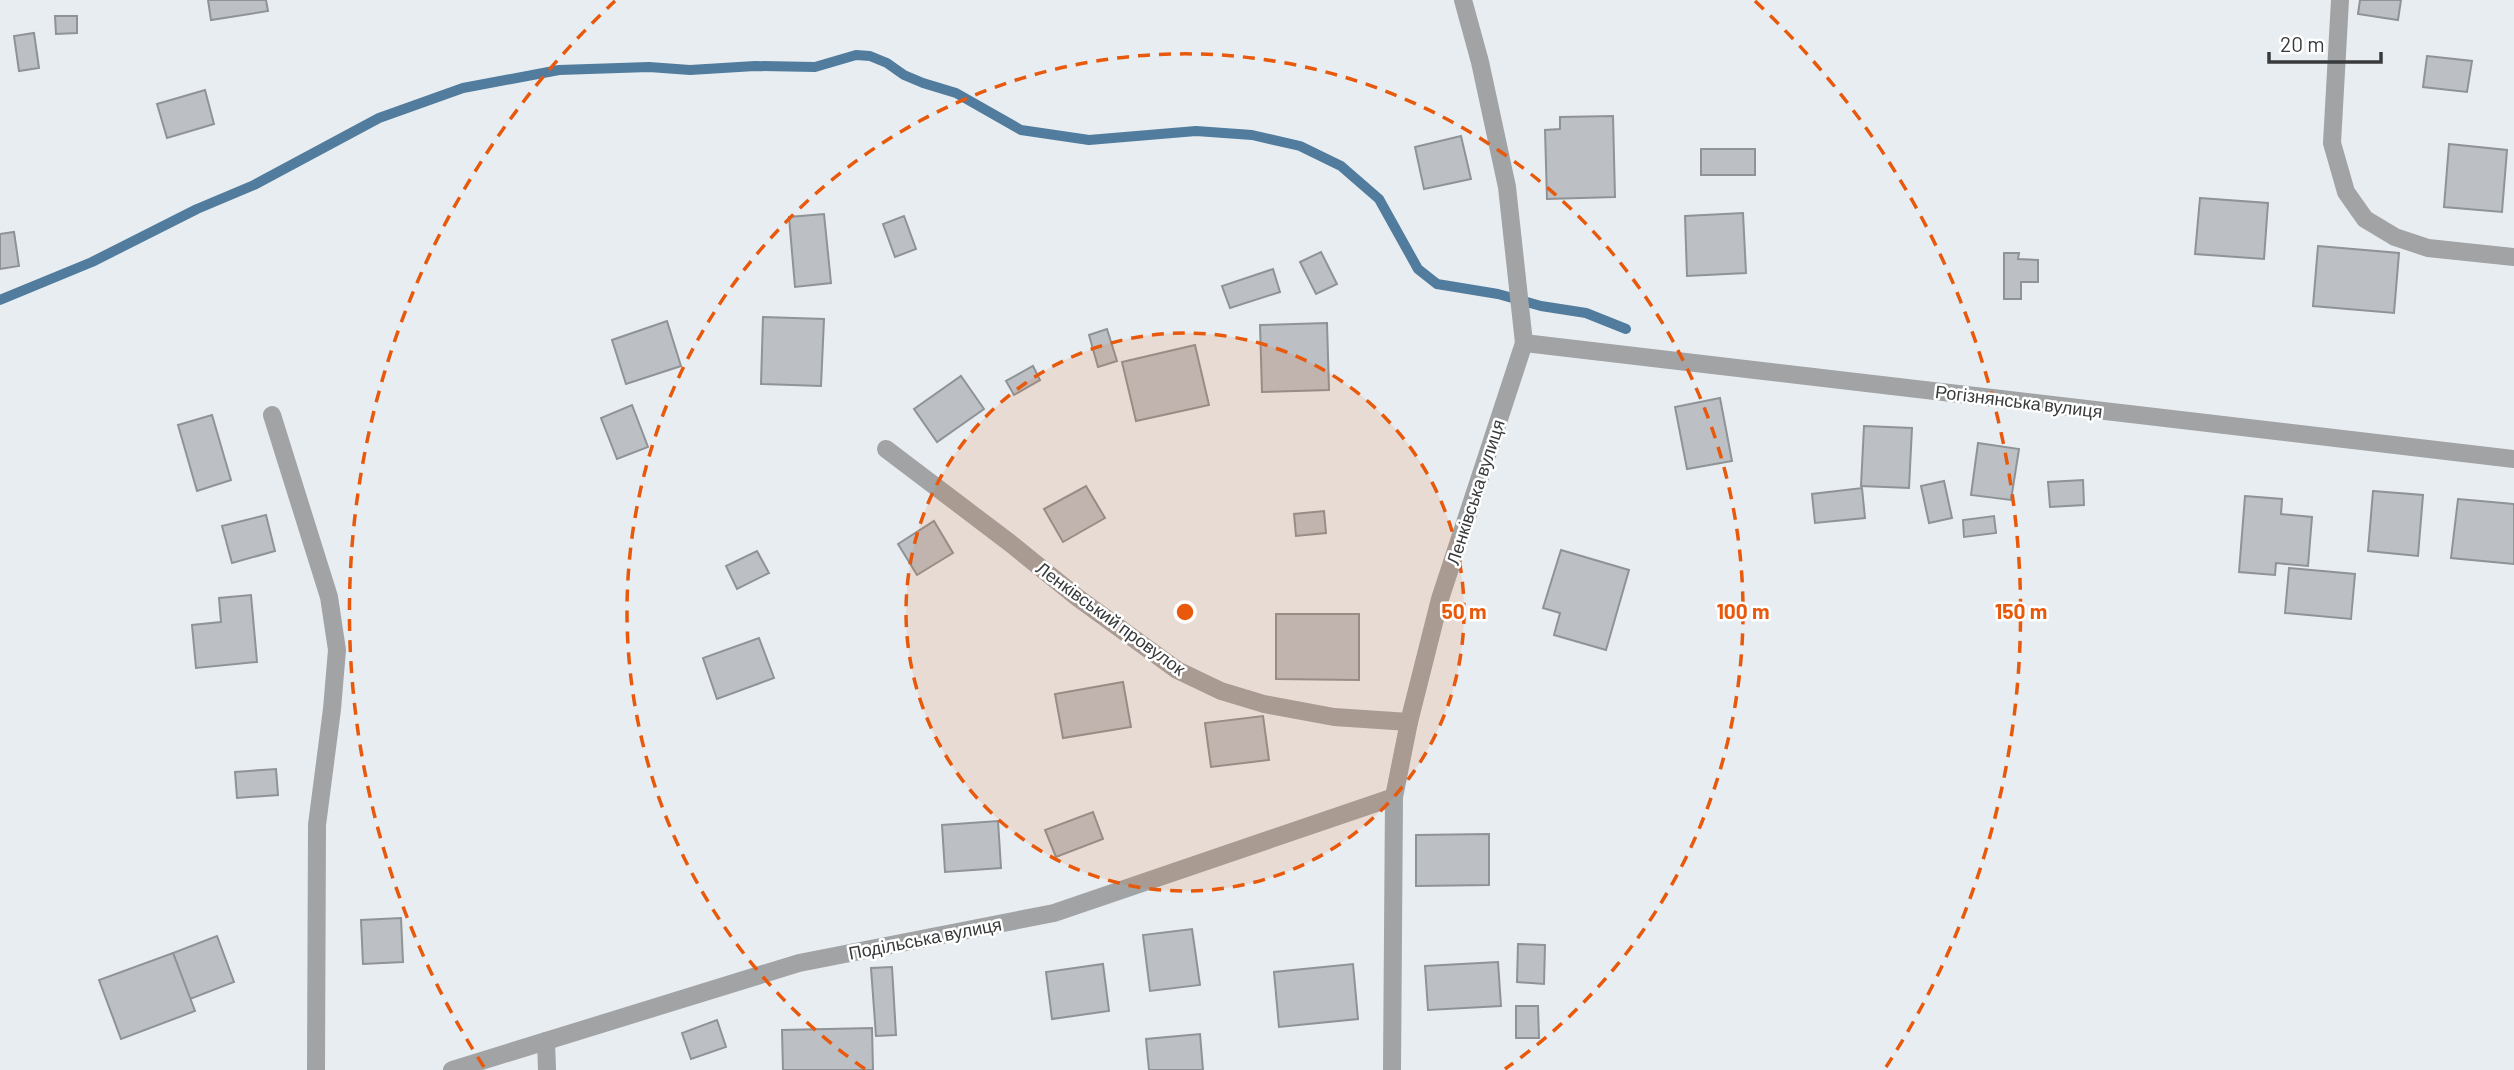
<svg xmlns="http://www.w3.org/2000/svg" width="2514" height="1070" viewBox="0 0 2514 1070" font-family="Barlow,sans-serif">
  <rect width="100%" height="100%" fill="#e8edf1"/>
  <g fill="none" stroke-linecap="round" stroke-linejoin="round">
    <!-- stream -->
    <polyline stroke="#517c9d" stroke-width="10" points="0,300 92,262 197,209 254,185 379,118 463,88 559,70 649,67 690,70 755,66 815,67 856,55 870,56 887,63 904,75 923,83 956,93 1021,130 1089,140 1196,131 1252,135 1300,146 1341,166 1379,199 1418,269 1437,284 1498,294 1541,306 1586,313 1626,329"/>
  </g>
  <!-- building -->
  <g fill="#bcc0c4" stroke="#8f9396" stroke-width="2">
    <polygon points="208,0 266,0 268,11 211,20"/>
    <polygon points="2360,0 2401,0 2398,20 2358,14"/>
    <polygon points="55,16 77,16 77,33 56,34"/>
    <polygon points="34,33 39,68 19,71 14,36"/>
    <polygon points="2427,56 2472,61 2467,92 2423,87"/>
    <polygon points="205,90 214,124 167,138 157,104"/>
    <polygon points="1613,116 1615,197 1547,199 1545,130 1560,129 1560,117"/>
    <polygon points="1461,136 1471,179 1424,189 1415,147"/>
    <polygon points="2449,144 2507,150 2502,212 2444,207"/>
    <rect x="1701" y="149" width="54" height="26"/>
    <polygon points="2200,198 2268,203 2264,259 2195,254"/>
    <polygon points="1743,213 1746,273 1687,276 1685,216"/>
    <polygon points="824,214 831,283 795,287 789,217"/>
    <polygon points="904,216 916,249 895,257 883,224"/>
    <polygon points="14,232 19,266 0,269 0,234"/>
    <polygon points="2318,246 2399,253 2394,313 2313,306"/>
    <polygon points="1321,252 1337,284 1316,294 1300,262"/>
    <polygon points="2004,253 2019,253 2018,259 2038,260 2038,282 2021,282 2021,299 2004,299"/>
    <polygon points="1273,269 1280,292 1230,308 1222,286"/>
    <polygon points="763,317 824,319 821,386 761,384"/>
    <polygon points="667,321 681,366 626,384 612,340"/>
    <polygon points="1327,323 1329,390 1262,392 1260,325"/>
    <polygon points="1107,329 1117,361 1098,367 1089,335"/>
    <polygon points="1195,345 1209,405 1136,421 1122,362"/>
    <polygon points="1033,366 1040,380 1014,395 1006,381"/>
    <polygon points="961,376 984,409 937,442 914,409"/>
    <polygon points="1720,398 1732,461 1687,469 1675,407"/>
    <polygon points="632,405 648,447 617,459 601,418"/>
    <polygon points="212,415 231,480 197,491 178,425"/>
    <polygon points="1864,426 1912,428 1909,488 1861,486"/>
    <polygon points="1978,443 2019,449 2011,500 1971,495"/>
    <polygon points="2083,480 2084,505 2050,507 2048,482"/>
    <polygon points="1944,481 1952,518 1929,523 1921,486"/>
    <polygon points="1086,486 1105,518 1063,542 1044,509"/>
    <polygon points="1862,488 1865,518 1815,523 1812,494"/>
    <polygon points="2373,491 2423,495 2418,556 2368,551"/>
    <polygon points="2245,496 2282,499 2281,514 2312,517 2308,566 2276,563 2275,575 2239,572"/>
    <polygon points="2458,499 2514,504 2514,564 2451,558"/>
    <polygon points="1324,511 1326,533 1296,536 1294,514"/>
    <polygon points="266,515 275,551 232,563 222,526"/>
    <polygon points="1994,516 1996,533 1964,537 1963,520"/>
    <polygon points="934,521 953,553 917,575 898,544"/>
    <polygon points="1561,550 1629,570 1606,650 1554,635 1560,613 1543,608"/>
    <polygon points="757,551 769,573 737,589 726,566"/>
    <polygon points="2289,568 2355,574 2351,619 2285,613"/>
    <polygon points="251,595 257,662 196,668 192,625 221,622 219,598"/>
    <polygon points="1276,614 1359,614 1359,680 1276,679"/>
    <polygon points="759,638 774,678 717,699 703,658"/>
    <polygon points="1123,682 1131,727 1063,738 1055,694"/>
    <polygon points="1263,716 1269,760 1211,767 1205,723"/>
    <polygon points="276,769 278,795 237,798 235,772"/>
    <polygon points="1093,812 1103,839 1056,857 1045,830"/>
    <polygon points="998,821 1001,868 945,872 942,825"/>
    <polygon points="1489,834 1489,885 1416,886 1416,835"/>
    <polygon points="401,918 403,962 363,964 361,920"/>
    <polygon points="1192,929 1200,985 1150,991 1143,935"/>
    <polygon points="217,936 234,982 190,999 173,953"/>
    <polygon points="1518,944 1545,945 1544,984 1517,982"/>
    <polygon points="173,953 195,1011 121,1039 99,980"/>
    <polygon points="1498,962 1501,1006 1428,1010 1425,966"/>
    <polygon points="1103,964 1109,1011 1052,1019 1046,972"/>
    <polygon points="1353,964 1358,1019 1279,1027 1274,972"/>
    <polygon points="892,967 896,1035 876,1036 871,968"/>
    <polygon points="1516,1006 1538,1006 1539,1038 1516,1038"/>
    <polygon points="717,1020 726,1047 691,1059 682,1033"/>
    <polygon points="872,1028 873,1070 783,1070 782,1030"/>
    <polygon points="1200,1034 1203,1070 1149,1070 1146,1039"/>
  </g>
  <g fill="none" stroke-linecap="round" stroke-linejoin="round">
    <!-- lane -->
    <g stroke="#a1a3a5" stroke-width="18">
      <polyline points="272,415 329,597 337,650 332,709 317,825 316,1070"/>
      <polyline points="546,1041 547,1070"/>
    </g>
    <!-- street -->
    <g stroke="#a1a3a5" stroke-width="18">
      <polyline points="2340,0 2332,143 2346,192 2365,219 2395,237 2428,248 2514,257"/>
      <polyline points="1524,343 2514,459"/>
      <polyline points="886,449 1010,543 1078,598 1177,670 1221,691 1264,704 1334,717 1409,722"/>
      <polyline points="452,1070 799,963 1054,913 1394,797"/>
      <polyline points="1392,1070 1394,797 1409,722 1440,599 1524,343 1507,187 1480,62 1463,0"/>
    </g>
  </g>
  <!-- distance rings -->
  <circle cx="1185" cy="612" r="279" fill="#e8590c" fill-opacity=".12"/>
  <g fill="none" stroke="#e8590c" stroke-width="3.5" stroke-dasharray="12 9">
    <circle cx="1185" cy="612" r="279"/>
    <path d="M865 1069A558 558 0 1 1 1505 1069"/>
    <path d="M484 1067A836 836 0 0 1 615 1M1755 1A836 836 0 0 1 1886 1067"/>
  </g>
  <g text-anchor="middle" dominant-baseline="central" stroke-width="5" stroke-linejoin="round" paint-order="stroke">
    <!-- street labels -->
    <g font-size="18" fill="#383a3b" stroke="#fff">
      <text transform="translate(2019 401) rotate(7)">Рогізнянська вулиця</text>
      <text transform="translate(1475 492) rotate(-72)">Ленківська вулиця</text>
      <text transform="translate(1111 618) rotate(36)">Ленківський провулок</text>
      <text transform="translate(925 938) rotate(-11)">Подільська вулиця</text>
    </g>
  </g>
  <circle cx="1185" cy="612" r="10" fill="#e8590c" stroke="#fff" stroke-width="3.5"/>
  <g font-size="21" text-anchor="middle" font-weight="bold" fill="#e8590c" stroke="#fff" stroke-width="5" stroke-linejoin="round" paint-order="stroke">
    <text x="1464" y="619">50 m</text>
    <text x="1743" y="619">100 m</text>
    <text x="2021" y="619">150 m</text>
  </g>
  <!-- scale -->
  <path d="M2269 52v10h112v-10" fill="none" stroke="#383a3b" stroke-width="3.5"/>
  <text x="2280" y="52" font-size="21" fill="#383a3b" stroke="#ffffff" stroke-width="5" paint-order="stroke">20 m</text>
</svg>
